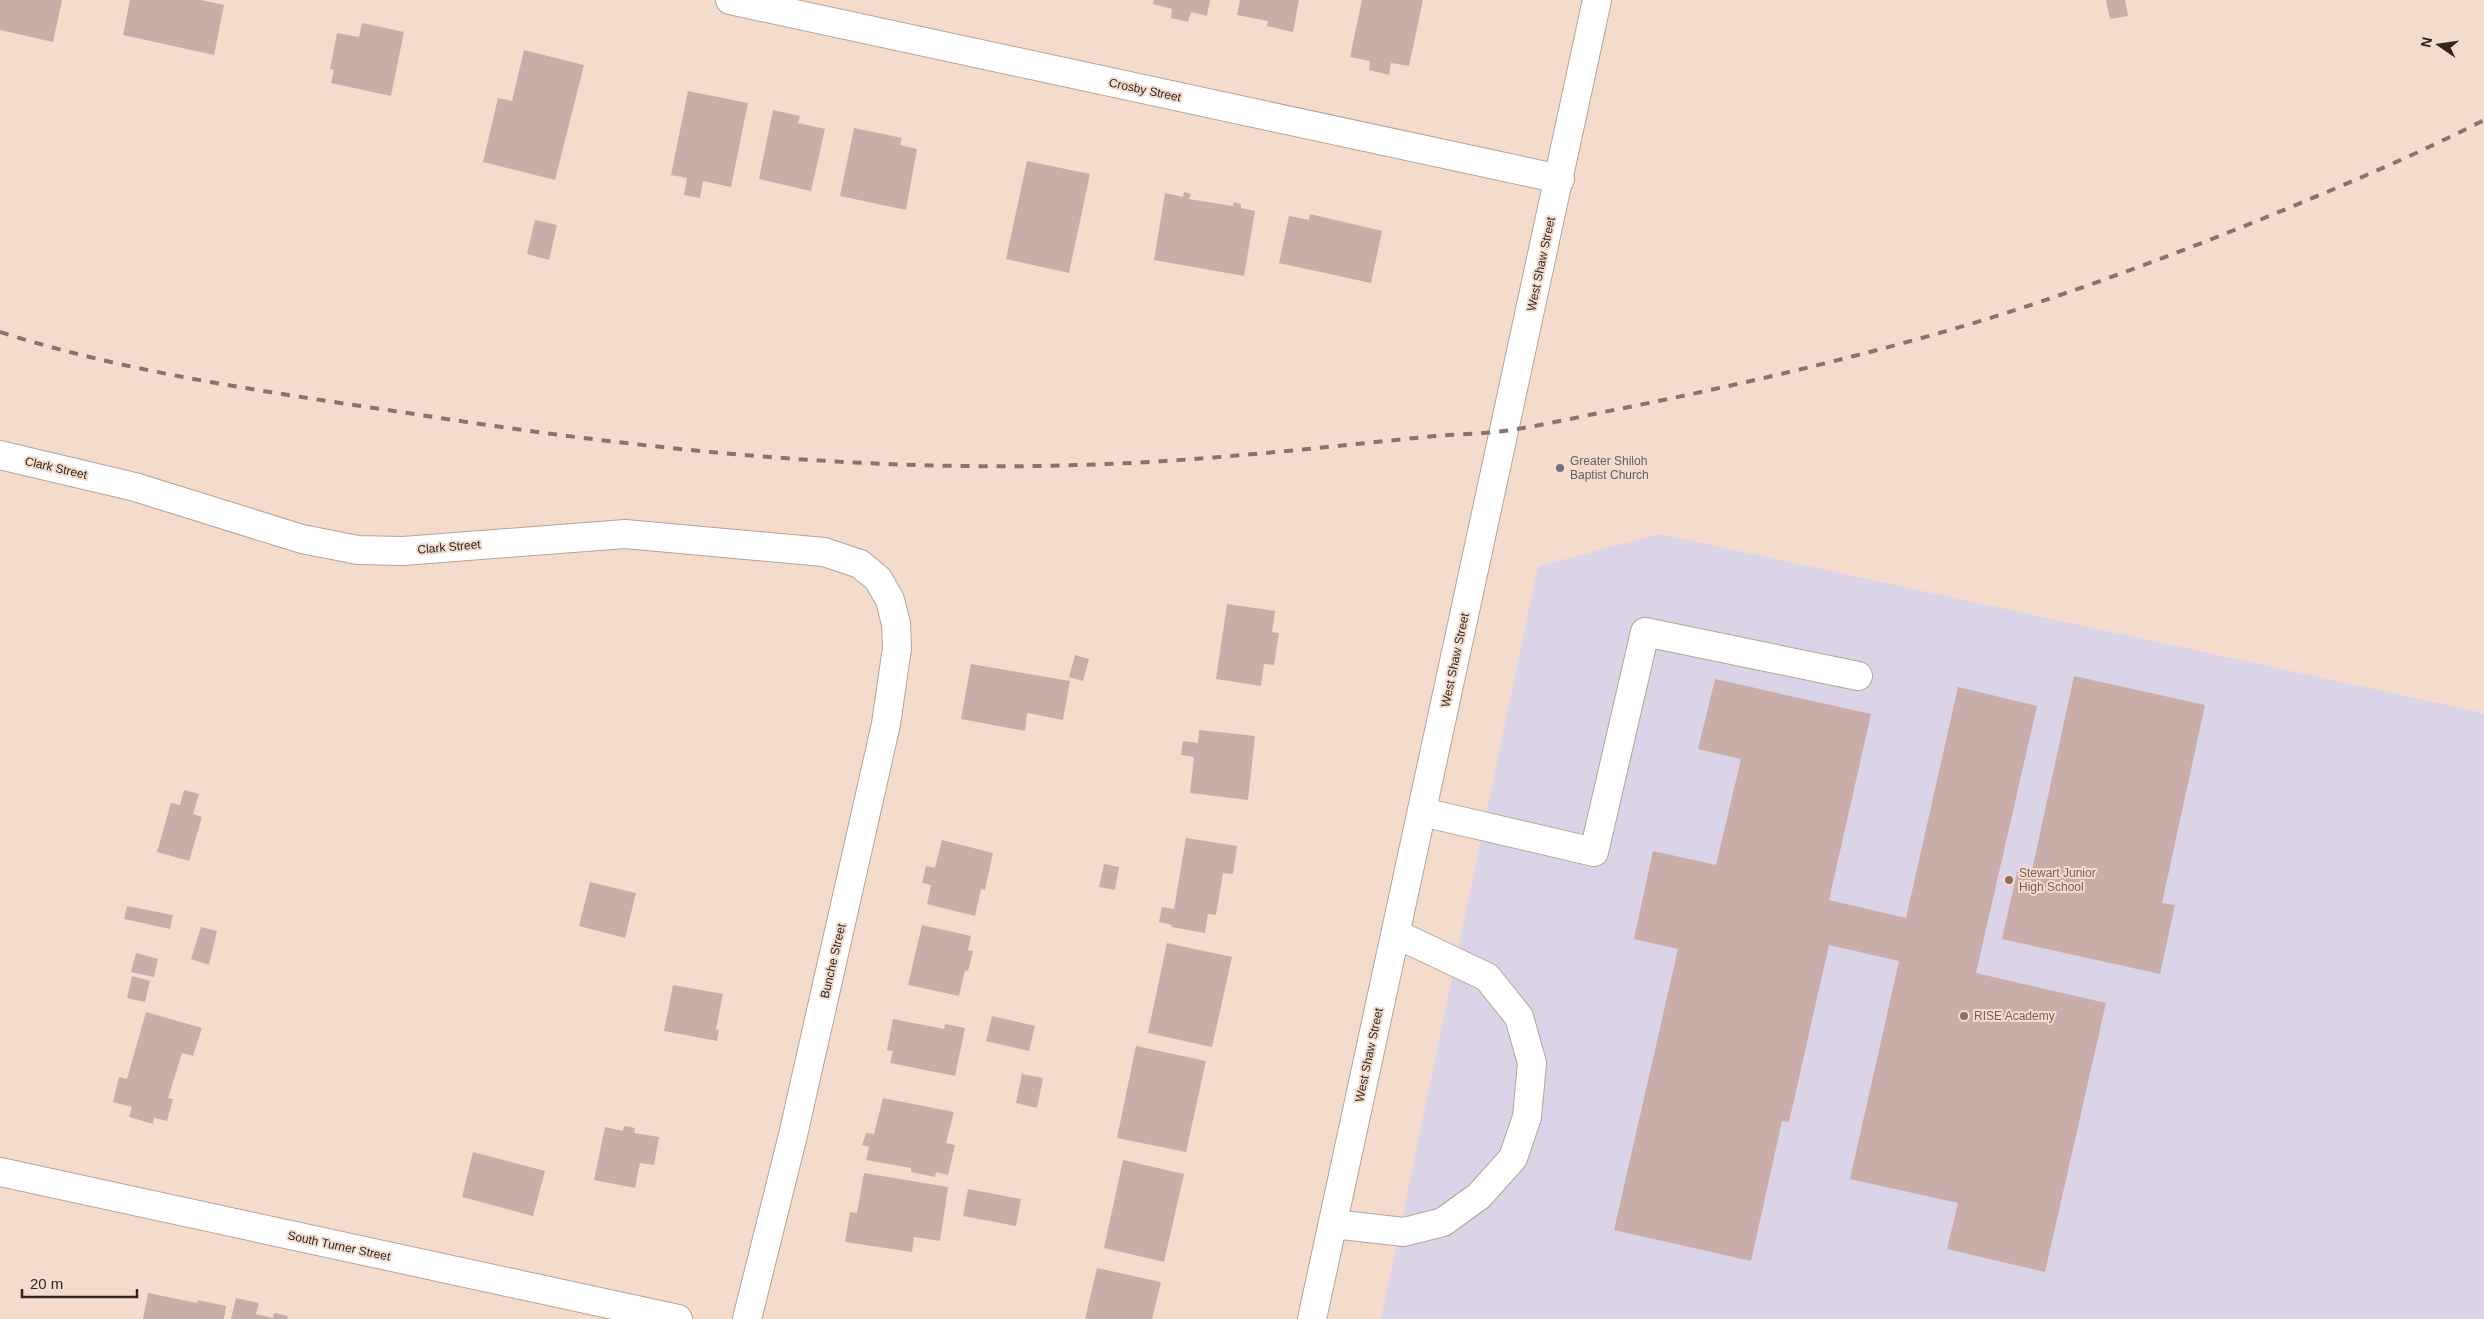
<svg xmlns="http://www.w3.org/2000/svg" width="2484" height="1319" viewBox="0 0 2484 1319" font-family="Arial,sans-serif">
  <rect width="100%" height="100%" fill="#f4dccd"/>
  <!-- education -->
  <polygon fill="#dbd3e8" points="1661,534 2484,713 2484,1319 1381,1319 1538,566"/>
  <!-- building -->
  <g fill="#c8ada8">
    <polygon points="0,0 62,0 53,42 0,30"/>
    <polygon points="130,0 201,0 224,5 214,55 123,35"/>
    <polygon points="1154,0 1210,0 1207,16 1191,12 1188,22 1171,18 1172,9 1153,4"/>
    <polygon points="1240,0 1299,0 1293,32 1267,26 1268,21 1237,15"/>
    <polygon points="1362,0 1423,0 1409,66 1391,63 1389,75 1369,70 1370,61 1350,57"/>
    <polygon points="2106,0 2125,0 2128,16 2110,19"/>
    <polygon points="362,23 404,32 391,96 331,83 334,70 330,69 337,33 359,37"/>
    <polygon points="524,50 584,65 555,180 483,162 498,98 512,101"/>
    <polygon points="688,91 748,103 731,187 703,181 700,198 684,195 687,178 671,175"/>
    <polygon points="773,110 800,116 798,123 825,129 811,191 759,179"/>
    <polygon points="854,128 902,138 900,145 917,149 906,210 840,196"/>
    <polygon points="1027,161 1090,174 1069,273 1006,259"/>
    <polygon points="1184,192 1191,194 1189,199 1233,206 1234,202 1241,204 1241,208 1255,211 1244,276 1154,260 1165,193 1183,197"/>
    <polygon points="1310,214 1382,231 1371,283 1279,263 1289,216 1309,220"/>
    <polygon points="535,220 557,225 549,260 527,254"/>
    <polygon points="1227,604 1275,611 1272,632 1279,633 1274,665 1264,664 1261,686 1216,679"/>
    <polygon points="1075,655 1089,659 1083,681 1069,677"/>
    <polygon points="971,664 1070,681 1063,720 1027,713 1025,731 961,719"/>
    <polygon points="2074,676 2205,705 2162,903 2175,905 2160,974 2002,939 2017,872 2031,875"/>
    <polygon points="1715,679 1871,714 1829,900 1906,918 1958,687 2037,706 1976,973 2106,1003 2045,1272 1947,1249 1958,1203 1850,1179 1899,961 1829,945 1789,1122 1782,1121 1751,1261 1614,1230 1678,949 1634,939 1653,851 1716,865 1741,759 1698,749"/>
    <polygon points="1199,730 1255,736 1248,800 1190,793 1194,757 1181,755 1183,741 1198,743"/>
    <polygon points="184,790 199,794 193,814 202,817 189,861 157,852 171,803 180,805"/>
    <polygon points="1186,838 1237,846 1233,874 1223,873 1216,915 1208,914 1205,933 1171,927 1172,925 1159,922 1162,907 1174,909"/>
    <polygon points="942,840 993,853 985,890 981,889 975,916 927,904 931,885 922,883 926,866 935,868"/>
    <polygon points="1104,864 1119,867 1115,890 1099,887"/>
    <polygon points="590,882 636,893 625,938 579,926"/>
    <polygon points="127,906 173,915 170,929 124,919"/>
    <polygon points="922,925 971,936 968,950 973,951 968,971 965,970 959,996 908,985"/>
    <polygon points="201,927 217,931 209,965 191,959"/>
    <polygon points="1167,943 1232,957 1212,1047 1148,1033"/>
    <polygon points="136,953 158,959 154,977 131,972"/>
    <polygon points="132,976 150,981 145,1002 127,998"/>
    <polygon points="673,985 723,994 716,1029 719,1030 717,1041 664,1031"/>
    <polygon points="146,1012 202,1028 193,1056 182,1053 168,1098 173,1099 167,1121 154,1118 153,1124 129,1117 132,1107 113,1102 119,1077 127,1079"/>
    <polygon points="992,1016 1035,1026 1029,1051 986,1041"/>
    <polygon points="893,1019 944,1029 945,1024 965,1028 955,1076 890,1063 893,1051 887,1050"/>
    <polygon points="1136,1046 1206,1061 1186,1152 1117,1138"/>
    <polygon points="1022,1074 1043,1078 1037,1108 1016,1103"/>
    <polygon points="883,1098 954,1112 946,1143 955,1145 948,1175 936,1172 935,1177 911,1172 911,1168 866,1160 869,1147 862,1145 866,1133 874,1134"/>
    <polygon points="624,1126 635,1128 634,1133 659,1137 654,1165 640,1163 635,1188 594,1180 605,1127 623,1131"/>
    <polygon points="473,1152 545,1171 533,1216 462,1197"/>
    <polygon points="1123,1160 1184,1174 1164,1262 1104,1248"/>
    <polygon points="864,1173 948,1187 940,1241 914,1237 912,1252 845,1242 850,1212 857,1213"/>
    <polygon points="968,1189 1021,1199 1016,1226 963,1216"/>
    <polygon points="1097,1268 1161,1282 1152,1319 1085,1319"/>
    <polygon points="148,1293 197,1303 198,1300 226,1306 224,1319 143,1319"/>
    <polygon points="236,1298 259,1303 256,1314 273,1318 274,1313 288,1316 287,1319 231,1319"/>
  </g>
  <g fill="none" stroke-linecap="round" stroke-linejoin="round">
    <defs>
      <g id="minor">
        <polyline points="730,0 1560,179"/>
        <polyline points="0,455 135,487 302,539 358,550 403,551 625,534 824,552 860,564 878,579 890,600 896,624 897,648 886,724 793,1135 747,1319"/>
        <polyline points="1422,812 1594,852 1645,632 1858,676"/>
        <polyline points="0,1172 678,1319"/>
        <polyline points="1333,1224 1404,1232 1443,1222 1479,1196 1513,1158 1527,1117 1532,1063 1519,1017 1487,977 1396,934"/>
        <polyline points="1312,1319 1597,0"/>
      </g>
    </defs>
    <!-- minor casing -->
    <use href="#minor" stroke="#b9a294" stroke-width="30"/>
    <!-- minor -->
    <use href="#minor" stroke="#fff" stroke-width="28"/>
    <!-- rail -->
    <path stroke="#85766c" stroke-width="4" stroke-dasharray="9 9" stroke-linecap="butt" d="M0,332C138,376 284,394 427,416C641,449 860,472 1077,465C1197,462 1315,448 1435,436C1460,434 1486,434 1511,430C1549,424 1587,415 1624,408C1729,387 1833,363 1936,334C2046,303 2155,262 2262,219C2337,188 2412,157 2484,120"/>
  </g>
  <!-- markers -->
  <circle fill="#6b7280" stroke="#f4dccd" stroke-width="2" cx="1560" cy="468" r="5"/>
  <g fill="#8d6e63" stroke="#f4dccd" stroke-width="2">
    <circle cx="2009" cy="880" r="5"/>
    <circle cx="1964" cy="1016" r="5"/>
  </g>
  <g text-anchor="middle" dominant-baseline="central" stroke-width="4" stroke-linejoin="round" paint-order="stroke">
    <!-- street labels -->
    <g font-size="12" fill="#2f2621" stroke="#f4dccd">
      <text transform="translate(1145 90) rotate(12)">Crosby Street</text>
      <text transform="translate(1541 264) rotate(-78)">West Shaw Street</text>
      <text transform="translate(56 468) rotate(13)">Clark Street</text>
      <text transform="translate(449 547) rotate(-5)">Clark Street</text>
      <text transform="translate(1455 660) rotate(-78)">West Shaw Street</text>
      <text transform="translate(833 961) rotate(-77)">Bunche Street</text>
      <text transform="translate(1369 1055) rotate(-78)">West Shaw Street</text>
      <text transform="translate(339 1246) rotate(12)">South Turner Street</text>
    </g>
    <!-- worship labels -->
    <g font-size="12" fill="#5b616d" stroke="#f4dccd" text-anchor="start">
      <text x="1570" y="461">Greater Shiloh<tspan x="1570" dy="14">Baptist Church</tspan></text>
    </g>
    <!-- education labels -->
    <g font-size="12" fill="#785e54" stroke="#f4dccd" text-anchor="start">
      <text x="2019" y="873">Stewart Junior<tspan x="2019" dy="14">High School</tspan></text>
      <text x="1974" y="1016">RISE Academy</text>
    </g>
  </g>
  <!-- north arrow -->
  <g transform="translate(2439 45) rotate(283)" stroke="#f4dccd" stroke-width="4" paint-order="stroke">
  <path d="M0-4L9 19L0 12L-9 19Z" fill="#2f2621"/>
  <text y="-8" font-size="14" font-weight="bold" text-anchor="middle" fill="#2f2621">N</text>
  </g>
  <!-- scale -->
  <path d="M22 1289v8h115v-8" fill="none" stroke="#2f2621" stroke-width="2.5"/>
  <text x="30" y="1289" font-size="15" fill="#2f2621" stroke="#f4dccd" stroke-width="4" paint-order="stroke">20 m</text>
</svg>
